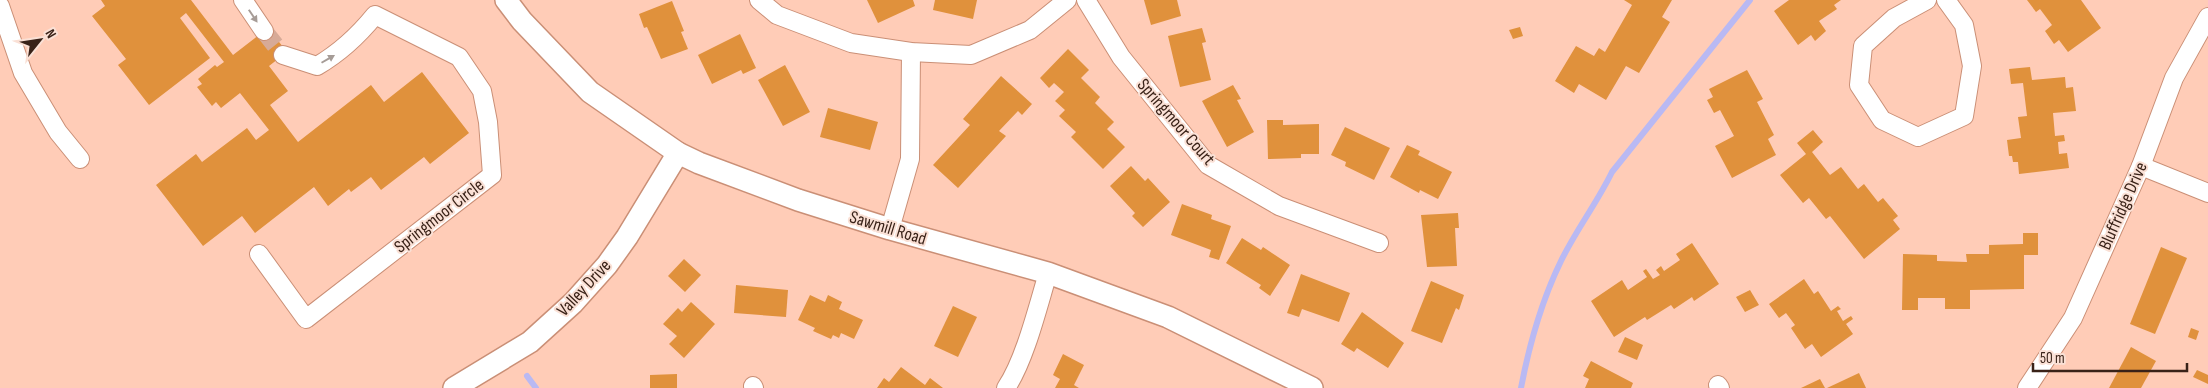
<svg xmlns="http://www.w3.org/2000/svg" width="2208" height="388" viewBox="0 0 2208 388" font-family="'Sofia Sans Condensed',sans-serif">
  <rect width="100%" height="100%" fill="#ffccb7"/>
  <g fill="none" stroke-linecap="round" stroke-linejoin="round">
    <!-- stream -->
    <g stroke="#b9b9f3" stroke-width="6">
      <polyline points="527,376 536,388"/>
      <path d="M1521,388C1529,346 1542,300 1561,261C1576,230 1597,203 1612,172L1750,0"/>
    </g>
  </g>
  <!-- building -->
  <g fill="#e0913c">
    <polygon points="101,0 191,0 233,55 268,28 287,52 269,66 288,91 270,105 298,142 371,85 384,102 422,72 469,133 430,164 424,157 381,190 371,177 351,192 349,189 328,206 314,187 255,233 242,216 203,246 156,185 196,154 202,162 247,128 256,140 269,130 240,93 221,108 216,102 212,106 197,87 202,84 198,79 215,65 217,67 224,62 186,13 180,18 210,58 149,105 118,65 126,59 92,16 105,6"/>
    <polygon points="867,0 913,0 915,6 878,23"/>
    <polygon points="935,0 977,0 973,19 933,10"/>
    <polygon points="1144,0 1177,0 1181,16 1151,25"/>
    <polygon points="1624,0 1672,0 1662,17 1670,22 1639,73 1626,66 1606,100 1579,84 1574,93 1555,81 1576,46 1594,56 1599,48 1605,52 1632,5"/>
    <polygon points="1789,0 1841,0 1834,5 1837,9 1819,21 1826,31 1815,41 1811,35 1798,45 1774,11"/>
    <polygon points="2027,0 2081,0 2101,28 2068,52 2059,40 2054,44 2045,31 2052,25 2040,9 2036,12"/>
    <polygon points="672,1 684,31 681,32 688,49 661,59 647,27 644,28 639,14"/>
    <polygon points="1520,27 1523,36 1513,39 1509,30"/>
    <polygon points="1202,28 1206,42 1202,43 1211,80 1180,87 1168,36"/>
    <polygon points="740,34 756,68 743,74 741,70 712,84 698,55"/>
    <polygon points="1068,49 1089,70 1081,78 1100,97 1095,103 1114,122 1107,129 1125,147 1103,169 1071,137 1076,132 1059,116 1065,110 1055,101 1064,92 1054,83 1049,88 1040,78"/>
    <polygon points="785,65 810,112 783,126 758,80"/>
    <polygon points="2030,67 2032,80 2065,77 2066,88 2073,87 2076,111 2053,113 2055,136 2064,135 2065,141 2058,142 2059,154 2067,153 2069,168 2019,174 2018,162 2013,162 2012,156 2009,156 2007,140 2021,138 2018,117 2027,116 2023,83 2011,84 2009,69"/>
    <polygon points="1747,70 1763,99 1757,102 1774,135 1768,139 1776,155 1732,178 1715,146 1734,136 1720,110 1714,113 1707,100 1713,97 1709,89"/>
    <polygon points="1001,76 1032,104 1022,115 1018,111 999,131 1006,136 958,188 933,165 970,125 963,119"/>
    <polygon points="1233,85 1241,99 1237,100 1254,132 1227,147 1202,101"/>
    <polygon points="828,108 878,122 870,150 820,137"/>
    <polygon points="1267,120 1283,120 1283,125 1319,124 1319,154 1301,154 1301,158 1268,159"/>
    <polygon points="1345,127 1390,148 1374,180 1345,166 1346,162 1331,155"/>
    <polygon points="1813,130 1823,142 1812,152 1830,175 1841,167 1858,189 1864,184 1878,202 1883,198 1898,216 1893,220 1900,229 1864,259 1830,216 1826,219 1809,198 1803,203 1780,175 1806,154 1797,143"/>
    <polygon points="1407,145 1420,151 1418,155 1452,172 1438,199 1420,190 1419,193 1390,177"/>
    <polygon points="1131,166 1145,181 1148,178 1170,202 1143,227 1132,216 1135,213 1110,186"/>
    <polygon points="1182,204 1212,215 1211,219 1231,226 1219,260 1209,257 1211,250 1171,235"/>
    <polygon points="1458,213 1459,228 1455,228 1457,266 1427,267 1421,215"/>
    <polygon points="2023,233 2038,233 2038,255 2024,255 2024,289 1970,290 1970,309 1945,309 1945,298 1918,298 1918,310 1902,310 1903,254 1937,255 1937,261 1967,262 1966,254 1989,254 1989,245 2023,244"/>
    <polygon points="1242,238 1261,250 1263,247 1290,265 1270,296 1259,288 1261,285 1226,263"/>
    <polygon points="1692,243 1719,284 1694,301 1692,297 1674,309 1671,305 1647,320 1645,317 1614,337 1591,301 1622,280 1628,290 1647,277 1643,271 1646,269 1653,279 1660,275 1656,270 1661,266 1664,271 1680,260 1676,254"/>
    <polygon points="2161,247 2187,258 2155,334 2130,324"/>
    <polygon points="684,259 701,275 685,292 668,276"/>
    <polygon points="1301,274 1350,293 1339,322 1302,309 1299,317 1287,313"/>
    <polygon points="1804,279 1814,294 1818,291 1831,311 1838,306 1841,309 1837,311 1843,321 1851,316 1853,319 1846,324 1853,334 1821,357 1812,344 1805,349 1791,328 1795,325 1786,313 1779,318 1769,304"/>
    <polygon points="1431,281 1464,295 1459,310 1456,308 1442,343 1411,331"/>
    <polygon points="736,285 788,290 786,317 734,313"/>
    <polygon points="1750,290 1759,305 1745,312 1736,297"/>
    <polygon points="810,295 825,302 828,295 842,302 839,309 863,320 854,339 841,333 839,338 833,335 831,339 813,331 815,328 798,320"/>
    <polygon points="691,302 715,324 684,358 669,344 677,336 663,324 678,308 682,312"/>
    <polygon points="953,306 977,317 958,357 934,346"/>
    <polygon points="1362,312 1404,343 1388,368 1357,348 1354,352 1341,344"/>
    <polygon points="2191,328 2199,331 2196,340 2188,337"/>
    <polygon points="1625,337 1643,345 1637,360 1618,352"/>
    <polygon points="2131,347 2156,361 2141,388 2109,388"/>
    <polygon points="1063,354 1084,365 1074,385 1079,388 1055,388 1060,379 1053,375"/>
    <polygon points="1591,361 1633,383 1631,388 1585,388 1589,379 1583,376"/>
    <polygon points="901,367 925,385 930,378 943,388 877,388 884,378 889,382"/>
    <polygon points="2197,370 2208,375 2208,384 2193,377"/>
    <polygon points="1859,373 1866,388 1827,388"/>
    <polygon points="677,374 677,388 650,388 650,375"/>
    <polygon points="1820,379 1825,388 1801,388"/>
  </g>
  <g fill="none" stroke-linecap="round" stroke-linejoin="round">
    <!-- minor-tunnel -->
    <polyline stroke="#d7aa97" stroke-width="18" stroke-dasharray="18 9" stroke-linecap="butt" points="264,31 283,55"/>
    <defs>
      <g id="minor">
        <polyline points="243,0 264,31"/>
        <polyline points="759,0 777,15 851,43 911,52 971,55 1030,30 1067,0"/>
        <polyline points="1086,0 1121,57 1208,165 1279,206 1379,243"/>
        <polyline points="1927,0 1894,18 1863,46 1859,85 1882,120 1918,137 1964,116 1972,66 1964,25 1946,0"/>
        <polyline points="0,6 23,73 58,132 80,159"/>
        <polyline points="2141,166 2208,193"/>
        <polyline points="890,229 910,159 911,52"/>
        <path d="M259,254L306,319L492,175L488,122L482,91L459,57L375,15C358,36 341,52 317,66L283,55"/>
        <polyline points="1718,385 1720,388"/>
        <polyline points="753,386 754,388"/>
        <path d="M1006,388C1025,360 1038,306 1048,273"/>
        <polyline points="2027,388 2073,318 2141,166 2174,78 2208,17"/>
      </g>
      <g id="tertiary">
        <polyline points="506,0 522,21 590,92 678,153 699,163 798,200 890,229 1048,273 1168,317 1312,388"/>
        <polyline points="454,388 530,342 573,303 607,265 627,237 678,153"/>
      </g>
    </defs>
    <!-- minor casing -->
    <use href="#minor" stroke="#ca8f76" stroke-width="20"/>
    <!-- tertiary casing -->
    <use href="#tertiary" stroke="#ca8f76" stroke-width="24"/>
    <!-- minor -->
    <use href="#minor" stroke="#fff" stroke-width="18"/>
    <!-- tertiary -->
    <use href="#tertiary" stroke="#fff" stroke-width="21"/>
  </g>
  <!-- one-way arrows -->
  <defs><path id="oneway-solid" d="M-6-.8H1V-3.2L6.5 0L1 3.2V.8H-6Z" transform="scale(1.25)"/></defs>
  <g fill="#a69c97">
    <use href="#oneway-solid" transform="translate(253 16) rotate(56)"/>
    <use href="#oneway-solid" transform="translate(328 59) rotate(-30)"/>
  </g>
  <g text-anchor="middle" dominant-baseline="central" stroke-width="4" stroke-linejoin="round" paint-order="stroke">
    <!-- street labels -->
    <g font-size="18" fill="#392218" stroke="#fae0d5">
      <text transform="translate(1176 122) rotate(49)">Springmoor Court</text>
      <text transform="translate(2123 206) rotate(-66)">Bluffridge Drive</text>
      <text transform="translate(439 216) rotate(-38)">Springmoor Circle</text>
      <text transform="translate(888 228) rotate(17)">Sawmill Road</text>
      <text transform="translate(584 288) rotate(-47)">Valley Drive</text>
    </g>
  </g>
  <!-- north arrow -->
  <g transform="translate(40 40) rotate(60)" stroke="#fae0d5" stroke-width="4" paint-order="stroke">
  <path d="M0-4L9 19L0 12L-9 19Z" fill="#392218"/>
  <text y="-8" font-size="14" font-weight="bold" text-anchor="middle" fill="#392218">N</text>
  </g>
  <!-- scale -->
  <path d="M2033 363v8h154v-8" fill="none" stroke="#392218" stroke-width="2.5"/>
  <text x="2040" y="363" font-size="15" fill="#392218" stroke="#fae0d5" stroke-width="4" paint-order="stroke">50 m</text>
</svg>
